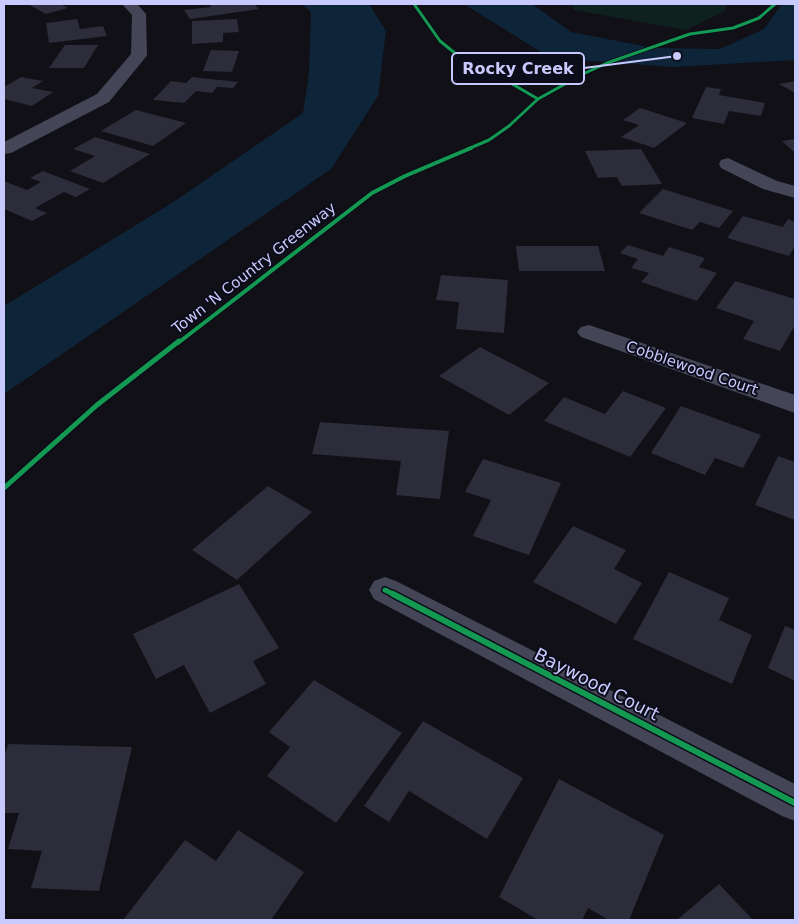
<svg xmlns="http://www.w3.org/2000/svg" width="799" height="924" viewBox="0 0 799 924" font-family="'DejaVu Sans',sans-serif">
  <rect width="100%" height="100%" fill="#101016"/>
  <!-- green -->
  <polygon fill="#0f211f" points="572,4 727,4 725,11 686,30 574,10"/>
  <!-- water -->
  <g fill="#0e2439">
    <polygon points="302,4 369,4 386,31 378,96 331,169 4,394 4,306 175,201 303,113 309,73 311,12"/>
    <polygon points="464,4 532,4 571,32 654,48 720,49 764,29 782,4 795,4 795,60 674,67 575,60 547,56"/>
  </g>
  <!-- building -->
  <g fill="#2c2c3a">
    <polygon points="28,4 60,4 68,8 46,14"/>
    <polygon points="209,4 254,4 259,9 190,19 184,10 211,7"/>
    <polygon points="77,19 80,29 103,26 107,36 49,43 46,23"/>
    <polygon points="237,19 239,32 223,33 223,42 192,44 192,21"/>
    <polygon points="65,45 98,45 84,68 49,68"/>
    <polygon points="211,50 239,51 232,72 203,71"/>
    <polygon points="21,77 43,81 32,88 53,92 32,106 4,99 4,87"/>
    <polygon points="192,77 238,82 233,88 217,87 212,93 196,91 184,103 153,100 171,81 186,83"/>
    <polygon points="795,81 795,93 779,84"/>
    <polygon points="706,87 721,89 719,95 765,103 761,116 729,111 724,124 692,118"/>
    <polygon points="640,108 687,123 654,148 621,137 639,125 623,120"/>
    <polygon points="136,110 186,123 153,146 101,131"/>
    <polygon points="95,137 150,154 103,183 70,171 95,156 73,149"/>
    <polygon points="795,139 795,153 782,141"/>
    <polygon points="641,149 662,184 622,186 617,177 598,178 585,151"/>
    <polygon points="43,171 90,189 76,197 64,192 35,208 47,213 32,221 4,209 4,181 27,190 41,182 30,178"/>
    <polygon points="663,189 733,211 719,228 700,222 692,230 639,213"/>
    <polygon points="743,216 783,227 788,219 795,222 795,246 789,256 727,238"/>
    <polygon points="628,245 663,256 669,247 705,258 699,267 717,273 697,301 641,282 649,273 631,268 638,259 620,253"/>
    <polygon points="516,246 598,246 605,271 519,271"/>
    <polygon points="441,275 508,280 504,333 456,329 459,302 436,300"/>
    <polygon points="735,281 795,299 795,325 780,351 743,339 754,321 716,308"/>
    <polygon points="480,347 549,383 509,415 439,376"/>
    <polygon points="623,391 666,408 630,457 544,421 564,397 605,414"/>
    <polygon points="681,406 761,435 743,468 715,458 705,475 651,453"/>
    <polygon points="320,422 449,431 440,499 396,495 401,461 312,454"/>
    <polygon points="778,456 795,462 795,520 755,505"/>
    <polygon points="483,459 561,483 529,555 473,536 491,500 465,492"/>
    <polygon points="268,486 312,512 237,580 192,550"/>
    <polygon points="573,526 626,550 614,569 642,583 616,624 533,582"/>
    <polygon points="669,572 729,598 719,620 752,635 732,684 633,639"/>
    <polygon points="239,584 279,648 253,661 266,684 210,713 184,665 156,679 133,634"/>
    <polygon points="785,626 795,630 795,681 768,668"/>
    <polygon points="314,680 402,733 336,823 267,776 290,747 269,732"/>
    <polygon points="423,721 523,778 487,839 409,791 389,822 364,806"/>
    <polygon points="8,744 132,747 99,891 31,888 42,851 8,849 19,813 4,813 4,757"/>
    <polygon points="559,779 664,835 629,920 609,920 588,908 582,920 538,920 499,897"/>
    <polygon points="238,830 304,872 271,920 123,920 185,840 216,861"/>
    <polygon points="719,884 753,920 677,920"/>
  </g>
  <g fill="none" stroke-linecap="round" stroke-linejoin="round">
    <!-- minor -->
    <g fill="#444657" fill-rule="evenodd">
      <polygon points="122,4 137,4 146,14 147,55 145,58 109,102 11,153 4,154 4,142 97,94 131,54 132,15"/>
      <polygon points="728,158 777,181 795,186 795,198 763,189 721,168 719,164 721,160"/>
      <polygon points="589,325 795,395 795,413 581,337 577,332 581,327"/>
      <polygon points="385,577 396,581 795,784 795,821 782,816 374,599 369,590 374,581"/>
    </g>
    <defs>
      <g id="cycleway-far3">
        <polyline points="414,4 440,41 456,54 478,64 538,99"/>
        <polyline points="468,149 489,140 509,126 538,99 583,74 607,63 690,34 733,28 759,18 775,4"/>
      </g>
      <polyline id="cycleway-far2" points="178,343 372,193 405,176 471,148"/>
      <g id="cycleway-far1">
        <polyline points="4,488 97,405 179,341"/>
        <polyline points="385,590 395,595"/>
      </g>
      <polyline id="cycleway" points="393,594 795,803"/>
    </defs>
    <!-- cycleway-far3 casing -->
    <use href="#cycleway-far3" stroke="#0c0c1a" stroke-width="5"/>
    <!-- cycleway-far2 casing -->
    <use href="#cycleway-far2" stroke="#0c0c1a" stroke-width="6"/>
    <!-- cycleway-far1 casing -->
    <use href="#cycleway-far1" stroke="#0c0c1a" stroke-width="8"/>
    <!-- cycleway casing -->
    <use href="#cycleway" stroke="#0c0c1a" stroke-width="9"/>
    <!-- cycleway-far3 -->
    <use href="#cycleway-far3" stroke="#139951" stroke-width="3"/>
    <!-- cycleway-far2 -->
    <use href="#cycleway-far2" stroke="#139951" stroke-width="4"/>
    <!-- cycleway-far1 -->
    <use href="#cycleway-far1" stroke="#139951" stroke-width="5"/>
    <!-- cycleway -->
    <use href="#cycleway" stroke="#139951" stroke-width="6"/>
  </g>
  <g text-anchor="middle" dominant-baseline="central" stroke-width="4" stroke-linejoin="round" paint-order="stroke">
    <!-- street labels -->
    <g font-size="15" fill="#c8c9fc" stroke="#0c0c1a">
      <text transform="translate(254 268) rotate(-38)">Town 'N Country Greenway</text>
      <text transform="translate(692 368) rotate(19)">Cobblewood Court</text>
    </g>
    <!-- near-street labels -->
    <g font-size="18" fill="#c8c9fc" stroke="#0c0c1a">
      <text transform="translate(597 684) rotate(27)">Baywood Court</text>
    </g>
  </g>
  <!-- callouts -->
  <path fill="none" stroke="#c8c9fc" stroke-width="2" d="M677 56L584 68"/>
  <circle fill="#c8c9fc" stroke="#0c0c1a" stroke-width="2" cx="677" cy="56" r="5"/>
  <rect fill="#0c0c1a" stroke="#c8c9fc" stroke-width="2" x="452" y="53" width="132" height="31" rx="5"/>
  <g font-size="16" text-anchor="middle" font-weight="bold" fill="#c8c9fc">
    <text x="518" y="74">Rocky Creek</text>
  </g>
  <!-- border -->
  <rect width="799" height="924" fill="none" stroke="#c8c9fc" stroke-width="10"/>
</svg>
